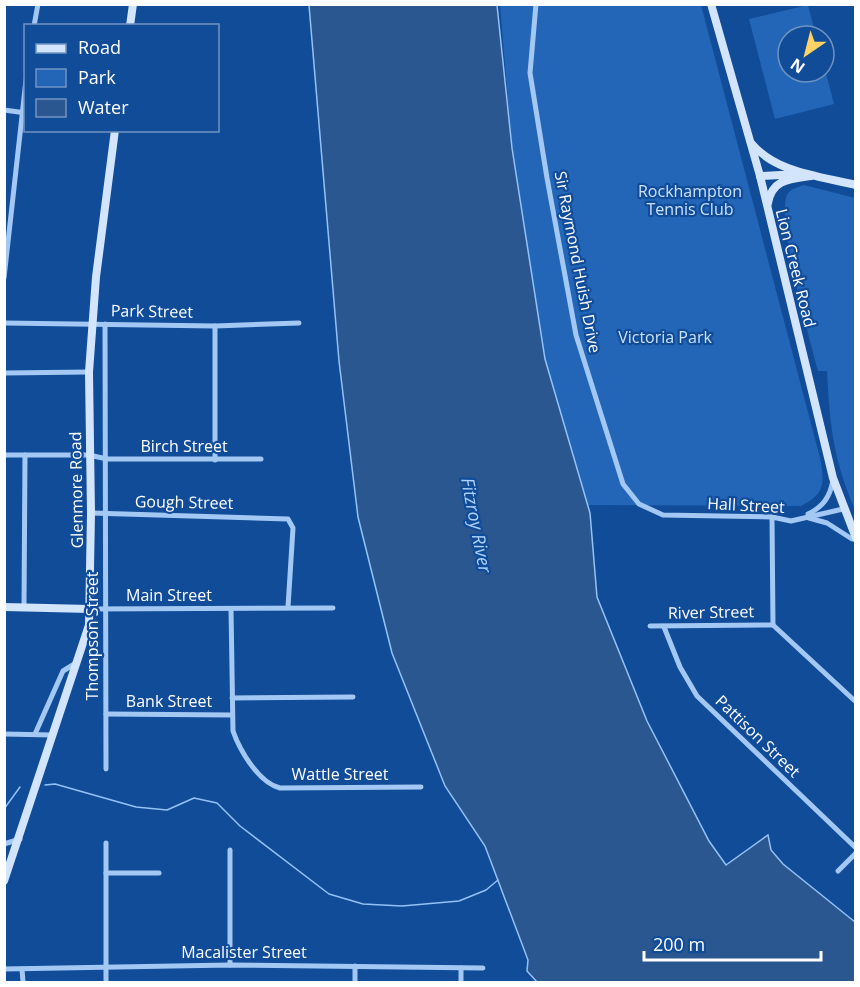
<svg xmlns="http://www.w3.org/2000/svg" width="860" height="987" viewBox="0 0 860 987" font-family="'Open Sans',sans-serif">
  <rect width="100%" height="100%" fill="#114c99"/>
  <!-- green -->
  <g fill="#2366b8">
    <path d="M500,5H701L820,458C825,483 825,494 801,506L587,505L545,359L512,148Z"/>
    <polygon points="808,5 816,36 788,36 788,72 824,72 824,66 834,104 775,119 749,19"/>
    <path d="M804,185L855,198V510C833,457 830,428 827,371H818C809,337 779,228 786,198C788,189 796,188 804,185Z"/>
  </g>
  <!-- water -->
  <polygon fill="#2b5790" stroke="#94c2f7" stroke-width="1.5" points="309,5 497,5 512,148 545,359 590,513 597,597 647,721 709,841 726,865 768,835 771,850 783,864 855,922 855,982 537,982 527,971 528,960 485,846 445,786 392,653 358,517 339,361"/>
  <g fill="none" stroke-linecap="round" stroke-linejoin="round">
    <!-- stream -->
    <g stroke="#94c2f7" stroke-width="1.5">
      <polyline points="45,785 55,784 136,807 167,810 194,798 217,803 240,826 329,894 363,904 402,906 459,901 486,890 498,880"/>
      <polyline points="4,809 20,787"/>
    </g>
    <!-- street -->
    <g stroke="#a3c8f4" stroke-width="5">
      <polyline points="536,4 530,73 547,178 576,335 623,484 639,504 663,515 772,517 791,521 843,509"/>
      <polyline points="34,26 38,4"/>
      <polyline points="4,110 26,113"/>
      <polyline points="4,278 26,80"/>
      <polyline points="4,323 215,326 299,323"/>
      <polyline points="105,324 106,769"/>
      <polyline points="4,373 89,372"/>
      <polyline points="4,455 89,455 107,459 261,459"/>
      <polyline points="215,460 215,326"/>
      <polyline points="91,513 288,519 293,528 288,607"/>
      <path d="M808,514C823,507 830,497 833,480"/>
      <polyline points="772,517 773,625"/>
      <polyline points="809,518 827,523 852,539 856,538"/>
      <polyline points="24,607 25,455"/>
      <polyline points="90,609 333,608"/>
      <path d="M231,609L233,731C240,751 259,783 280,788L421,787"/>
      <polyline points="773,625 856,702"/>
      <polyline points="650,626 773,625"/>
      <polyline points="664,627 680,667 697,696 856,848"/>
      <polyline points="232,698 353,697"/>
      <polyline points="106,714 232,715"/>
      <polyline points="4,734 52,735"/>
      <polyline points="35,734 63,671 76,663"/>
      <polyline points="4,844 20,839"/>
      <polyline points="230,850 230,965"/>
      <polyline points="838,871 856,853"/>
      <polyline points="106,873 159,873"/>
      <polyline points="461,968 461,982"/>
      <polyline points="4,969 230,965 483,968"/>
      <polyline points="22,969 23,982"/>
      <polyline points="106,982 106,843"/>
      <polyline points="355,982 355,966"/>
    </g>
    <!-- secondary -->
    <g stroke="#d2e5fd" stroke-width="8">
      <polyline points="711,4 760,176 833,478 856,538"/>
      <polyline points="130,26 133,4"/>
      <path d="M751,143C776,173 819,176 856,185"/>
      <polyline points="760,176 799,174"/>
      <path d="M768,203C772,179 790,179 811,176"/>
      <polyline points="4,607 90,609"/>
      <polyline points="4,881 89,625 91,513 89,372 96,277 115,130"/>
    </g>
  </g>
  <g text-anchor="middle" dominant-baseline="central" stroke-width="4.5" stroke-linejoin="round" paint-order="stroke">
    <!-- park labels -->
    <g font-size="16" fill="#cbe2fe" stroke="#114c99">
      <text x="690" y="191">Rockhampton<tspan x="690" dy="18">Tennis Club</tspan></text>
      <text x="665" y="337">Victoria Park</text>
    </g>
    <!-- street labels -->
    <g font-size="16" fill="#fff" stroke="#114c99">
      <text transform="translate(578 262) rotate(79)">Sir Raymond Huish Drive</text>
      <text transform="translate(796 268) rotate(76)">Lion Creek Road</text>
      <text transform="translate(152 311) rotate(1)">Park Street</text>
      <text x="184" y="446">Birch Street</text>
      <text transform="translate(76 490) rotate(-91)">Glenmore Road</text>
      <text transform="translate(184 502) rotate(1)">Gough Street</text>
      <text transform="translate(746 505) rotate(3)">Hall Street</text>
      <text x="169" y="595">Main Street</text>
      <text transform="translate(711 612) rotate(-1)">River Street</text>
      <text transform="translate(92 636) rotate(-90)">Thompson Street</text>
      <text x="169" y="701">Bank Street</text>
      <text transform="translate(758 736) rotate(44)">Pattison Street</text>
      <text x="340" y="774">Wattle Street</text>
      <text x="244" y="952">Macalister Street</text>
    </g>
    <!-- water labels -->
    <g font-size="18" font-style="italic" fill="#afd2fb" stroke="#114c99">
      <text transform="translate(477 525) rotate(79)">Fitzroy River</text>
    </g>
  </g>
  <!-- border -->
  <rect width="860" height="987" fill="none" stroke="#ffffff" stroke-width="12"/>
  <!-- legend -->
  <rect x="24" y="24" width="195" height="108" fill="#114c99" stroke="#7094c2" stroke-width="1.5"/>
  <rect x="36" y="44" width="30" height="9" fill="#d2e5fd" stroke="#7094c2" stroke-width="1.5"/>
  <text x="78" y="54" font-size="18" fill="#ffffff">Road</text>
  <rect x="36" y="69" width="30" height="18" fill="#2366b8" stroke="#7094c2" stroke-width="1.5"/>
  <text x="78" y="84" font-size="18" fill="#ffffff">Park</text>
  <rect x="36" y="99" width="30" height="18" fill="#2b5790" stroke="#7094c2" stroke-width="1.5"/>
  <text x="78" y="114" font-size="18" fill="#ffffff">Water</text>
  <!-- north arrow -->
  <g transform="translate(806 54) rotate(215)"><circle r="28" fill="#114c99" stroke="#7094c2" stroke-width="1.5"/>
  <path d="M0-4.5L10 22L0 15L-10 22Z" fill="#ffd266"/>
  <text y="-9" font-size="16" font-weight="bold" text-anchor="middle" fill="#ffffff">N</text>
  </g>
  <!-- scale -->
  <path d="M644 951v9h177v-9" fill="none" stroke="#ffffff" stroke-width="3"/>
  <text x="653" y="951" font-size="18" fill="#ffffff" stroke="#114c99" stroke-width="4.5" paint-order="stroke">200 m</text>
</svg>
